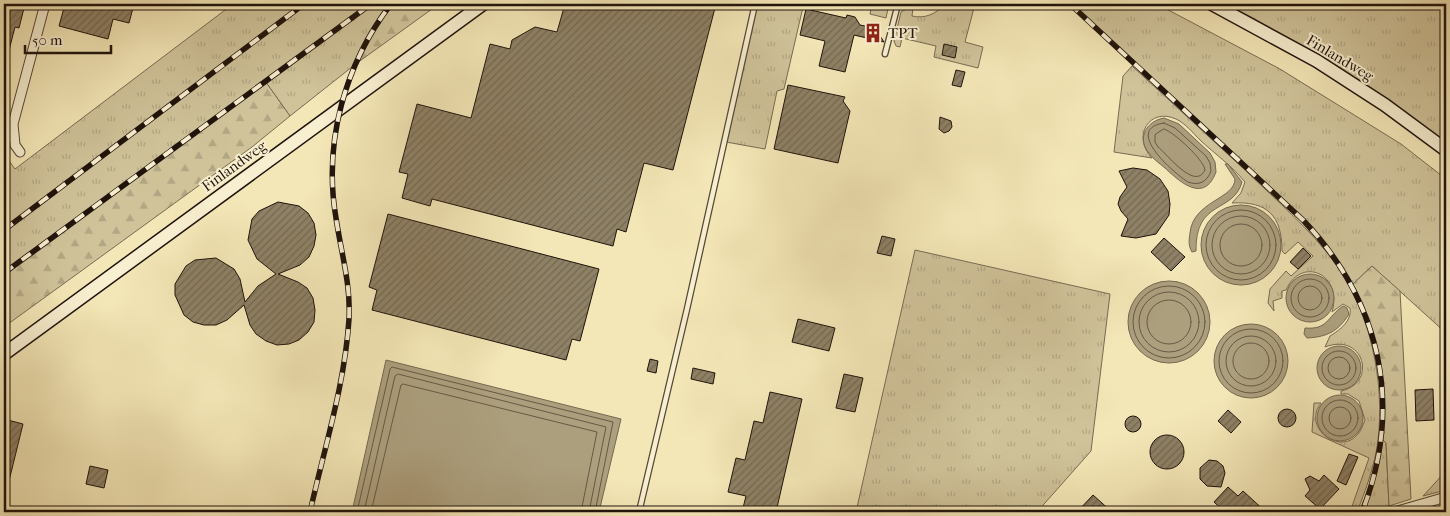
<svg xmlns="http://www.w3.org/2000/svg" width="1450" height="516" viewBox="0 0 1450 516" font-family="'IM FELL French Canon',serif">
  <defs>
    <pattern id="grass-tufts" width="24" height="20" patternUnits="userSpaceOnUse" patternTransform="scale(1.25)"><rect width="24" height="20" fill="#d0c39a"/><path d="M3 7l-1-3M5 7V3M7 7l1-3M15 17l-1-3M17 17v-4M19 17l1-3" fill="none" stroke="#b2a784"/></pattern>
    <pattern id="forest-firs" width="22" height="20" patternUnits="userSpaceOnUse" patternTransform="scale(1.25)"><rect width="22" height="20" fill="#d0c39a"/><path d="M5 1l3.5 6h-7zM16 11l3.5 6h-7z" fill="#b2a784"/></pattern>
    <pattern id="building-hatch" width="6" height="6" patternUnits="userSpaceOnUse" patternTransform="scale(1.25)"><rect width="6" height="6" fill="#8e8165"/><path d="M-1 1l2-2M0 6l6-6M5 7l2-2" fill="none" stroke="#736852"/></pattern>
  </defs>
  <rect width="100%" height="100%" fill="#f4e7b7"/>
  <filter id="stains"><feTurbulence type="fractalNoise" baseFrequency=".004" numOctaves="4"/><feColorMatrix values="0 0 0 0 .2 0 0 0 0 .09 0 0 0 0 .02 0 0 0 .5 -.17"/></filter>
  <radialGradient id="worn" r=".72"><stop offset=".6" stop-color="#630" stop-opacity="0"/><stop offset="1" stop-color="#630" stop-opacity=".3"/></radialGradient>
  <!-- grass -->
  <g fill="url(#grass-tufts)" stroke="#786b53">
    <polygon points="233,4 389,4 373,27 357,63 290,116 265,81 128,181 4,275 4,136 4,154 15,169"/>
    <polygon points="757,4 790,4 803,7 784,89 777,91 765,149 726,142"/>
    <polygon points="872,4 889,4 886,18 870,14"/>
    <path d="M945,4H975L965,42L983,47L978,68L934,57L936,46L902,38L900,47L896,46L894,41L901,12L908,8H913L912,16C925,19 936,14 945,4Z"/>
    <polygon points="1070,4 1157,4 1280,69 1401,144 1446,179 1446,333 1372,266 1352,285 1330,251 1299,217"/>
    <polygon points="1223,4 1428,4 1446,13 1446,144"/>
    <path d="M1132,66C1170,101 1208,136 1246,171C1277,201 1310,229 1335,263C1370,311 1385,381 1378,440C1375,465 1366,489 1357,512H1350L1369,458L1312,432L1314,403H1321C1319,406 1316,410 1316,414C1312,435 1343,452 1357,435C1361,431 1363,425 1365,420L1359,401L1348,394H1341V391C1378,383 1364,332 1325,347L1330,336C1340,330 1352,321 1350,308L1343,304L1332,312C1343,273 1301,256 1286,290L1282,291V298L1273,301L1274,311L1268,303L1270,289L1286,271L1291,276L1313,256L1298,242L1285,254L1282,251C1282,215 1267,201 1232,203L1241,193L1245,182C1231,165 1215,154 1200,140C1193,133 1185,123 1176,119C1150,107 1131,136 1152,158L1114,152L1123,76Z"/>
    <polygon points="915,250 1110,294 1091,451 1037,512 856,512"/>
    <polygon points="1382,439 1386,443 1389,506 1369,512 1359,512 1377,468"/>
    <polygon points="1446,471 1446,490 1423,496"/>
  </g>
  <!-- forest -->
  <g fill="url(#forest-firs)" stroke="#786b53">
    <polygon points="389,4 439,4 357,63 373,27"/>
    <polygon points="265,81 290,116 252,147 4,327 4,275"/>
    <path d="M1372,266L1400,291L1411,499L1389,506L1386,443L1382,439C1386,385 1377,334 1352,285Z"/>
  </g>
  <!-- water -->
  <g fill="#ac9f7d" stroke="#746750">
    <path d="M1164,118L1179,124L1210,153L1215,162L1216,172C1204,204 1180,182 1165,168C1159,163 1152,158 1148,152C1137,137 1147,121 1164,118Z"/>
    <path d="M1225,164H1228L1242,182C1233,214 1195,199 1196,251L1192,252C1188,245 1189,240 1190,233C1193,201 1235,199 1235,179Z"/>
    <circle cx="1241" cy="245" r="40"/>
    <circle cx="1310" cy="298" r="24"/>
    <circle cx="1169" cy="322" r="41"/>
    <path d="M1343,306L1347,308L1349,314C1338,332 1326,337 1307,338L1304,334L1305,328C1328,330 1327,317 1343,306Z"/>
    <circle cx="1251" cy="361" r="37"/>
    <circle cx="1339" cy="368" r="22"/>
    <polygon points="386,360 621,419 599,512 352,512"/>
    <circle cx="1340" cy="418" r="23"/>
  </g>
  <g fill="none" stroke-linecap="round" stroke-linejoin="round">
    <!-- shore -->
    <g stroke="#665944" stroke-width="1">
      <path d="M1164,123L1175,128L1206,156L1210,163L1211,171C1207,182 1199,186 1188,182C1175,174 1122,129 1164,123Z"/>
      <path d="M1164,129C1174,132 1204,160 1205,170C1195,191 1168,155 1158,147L1155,142V135Z"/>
      <circle cx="1241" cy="245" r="35"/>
      <circle cx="1241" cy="245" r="29"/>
      <circle cx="1241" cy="245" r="21"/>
      <circle cx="1310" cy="298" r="19"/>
      <circle cx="1310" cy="298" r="12"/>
      <circle cx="1169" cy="322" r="36"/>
      <circle cx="1169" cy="322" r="30"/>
      <circle cx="1169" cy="322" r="22"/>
      <circle cx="1251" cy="361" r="32"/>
      <circle cx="1251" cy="361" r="25"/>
      <circle cx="1251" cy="361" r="18"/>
      <circle cx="1339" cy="368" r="17"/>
      <circle cx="1339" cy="368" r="11"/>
      <circle cx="1340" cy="418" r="18"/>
      <circle cx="1340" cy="418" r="11"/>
      <polyline points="357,512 390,369 392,367 613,422 595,512"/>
      <polyline points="364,512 395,376 398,374 606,427 589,512"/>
      <polyline points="371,512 401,385 403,384 597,432 581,512"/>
    </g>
  </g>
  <!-- building -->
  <g fill="url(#building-hatch)" stroke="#1f130c">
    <polygon points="4,4 25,4 19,28 15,27 7,58 4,57"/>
    <polygon points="65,4 134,4 129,23 113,19 108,39 59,26"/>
    <polygon points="565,4 716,4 673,170 644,163 626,232 617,229 613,246 432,199 430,206 402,198 408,174 399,172 417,104 471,118 490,44 510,49 512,40 535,27 557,32"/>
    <polygon points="806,9 846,18 847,15 855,17 860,25 875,28 884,42 854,35 845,72 819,66 825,41 800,35"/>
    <polygon points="944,44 957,47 955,58 942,55"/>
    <polygon points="956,70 965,72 961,87 952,85"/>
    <polygon points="788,85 845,97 843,101 850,111 838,163 774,149"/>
    <polygon points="940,117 951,121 952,127 949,131 944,133 939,129"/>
    <polygon points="1133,168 1147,170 1160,179 1168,191 1170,204 1169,215 1156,234 1136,238 1121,236 1128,219 1121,211 1118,204 1120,197 1127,187 1119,171"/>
    <polygon points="278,202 299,206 308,213 314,223 316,235 314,246 309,257 300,265 278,274 298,282 307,288 313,298 315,310 314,322 308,332 299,340 289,344 277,345 266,341 256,334 250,325 244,305 227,320 216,325 204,325 193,322 184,315 175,295 175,284 186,266 195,260 216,258 234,269 240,279 245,302 258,286 276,274 257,259 248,240 252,219 259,211"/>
    <polygon points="388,214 599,269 580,341 572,339 566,360 372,310 377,290 369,287"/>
    <polygon points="882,236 895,239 891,256 877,253"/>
    <polygon points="1164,238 1185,257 1171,271 1151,252"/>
    <polygon points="1303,248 1311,256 1298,269 1290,262"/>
    <polygon points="798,319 835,328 829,351 792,342"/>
    <polygon points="650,359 658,361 656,373 647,371"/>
    <polygon points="693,368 715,373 713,384 691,379"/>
    <polygon points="844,374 863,378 855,412 836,408"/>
    <polygon points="1433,389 1434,420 1416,421 1415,390"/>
    <polygon points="770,392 802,399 776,512 742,512 746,496 728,492 736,458 745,460 754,421 763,423"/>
    <circle cx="1287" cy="418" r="9"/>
    <polygon points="1228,410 1241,422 1231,433 1218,421"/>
    <circle cx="1133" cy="424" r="8"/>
    <polygon points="4,419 23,424 7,489 4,488"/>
    <circle cx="1167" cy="452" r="17"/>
    <polygon points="1349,454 1358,457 1346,485 1337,481"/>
    <polygon points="1209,460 1217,461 1223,466 1225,473 1221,487 1207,486 1200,479 1200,468"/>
    <polygon points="90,466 108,470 104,488 86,484"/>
    <polygon points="1324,475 1339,489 1320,509 1305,496 1310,490 1305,479 1310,476 1319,481"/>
    <polygon points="1228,487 1238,496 1243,491 1266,512 1225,512 1214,502"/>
    <polygon points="1093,495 1112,512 1077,512"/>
  </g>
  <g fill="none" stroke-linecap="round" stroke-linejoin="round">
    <defs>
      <g id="lane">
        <polyline points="885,54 898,4"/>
        <polyline points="639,512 687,309 755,4"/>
      </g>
      <g id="street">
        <polyline points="20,152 15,145 13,124 45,4"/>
        <polyline points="1394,512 1446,497"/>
      </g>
      <g id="secondary">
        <polyline points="1212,4 1317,61 1385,105 1446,150"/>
        <polyline points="4,354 483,4"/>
      </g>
    </defs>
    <!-- lane casing -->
    <use href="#lane" stroke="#544837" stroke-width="7"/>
    <!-- street casing -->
    <use href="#street" stroke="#544837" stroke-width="11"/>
    <!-- secondary casing -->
    <use href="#secondary" stroke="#1f130c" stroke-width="15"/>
    <!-- lane -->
    <use href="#lane" stroke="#f8efd0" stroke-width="4.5"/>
    <!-- street -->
    <use href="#street" stroke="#f8efd0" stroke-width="9"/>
    <!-- secondary -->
    <use href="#secondary" stroke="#f8efd0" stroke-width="12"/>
    <defs>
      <g id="rail">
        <path d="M1070,4L1303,220C1381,302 1404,406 1362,512"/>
        <polyline points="4,230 304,4"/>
        <polyline points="4,273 371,4"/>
        <path d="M310,512C324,449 345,384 349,319C351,285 341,252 336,218C323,142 345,64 391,4"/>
      </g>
    </defs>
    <!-- rail casing -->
    <use href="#rail" stroke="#1f130c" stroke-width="5.5"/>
    <!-- rail -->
    <use href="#rail" stroke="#f8efd0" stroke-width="4" stroke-dasharray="11" stroke-linecap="butt"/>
  </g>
  <!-- icons -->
  <defs>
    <symbol id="building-bare" viewBox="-9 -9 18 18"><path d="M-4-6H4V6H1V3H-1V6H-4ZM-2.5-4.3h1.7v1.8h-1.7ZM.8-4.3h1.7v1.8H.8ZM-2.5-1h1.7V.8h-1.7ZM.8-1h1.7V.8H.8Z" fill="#8f2418" stroke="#f8efd0" stroke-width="2.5" paint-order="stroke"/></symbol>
  </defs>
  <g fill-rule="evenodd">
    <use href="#building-bare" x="859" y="19" width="28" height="28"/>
  </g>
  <g text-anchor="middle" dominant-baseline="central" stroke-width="4" stroke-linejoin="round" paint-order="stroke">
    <!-- poi labels -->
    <g font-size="15" fill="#1f130c" stroke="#f8efd0" text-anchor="start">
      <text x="888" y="33">TPT</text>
    </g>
    <!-- street labels -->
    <g font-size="15" fill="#1f130c" stroke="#f8efd0">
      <text transform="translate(1340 58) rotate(31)">Finlandweg</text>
      <text transform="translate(234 166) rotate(-36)">Finlandweg</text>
    </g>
  </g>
  <!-- margin -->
  <rect width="1450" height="516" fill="none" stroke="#f4e7b7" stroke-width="20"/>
  <rect x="5" y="5" width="1440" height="506" fill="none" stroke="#1f130c" stroke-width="2.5"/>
  <rect x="10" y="10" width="1430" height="496" fill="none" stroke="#1f130c"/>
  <!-- scale -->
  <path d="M25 45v8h86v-8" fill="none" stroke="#1f130c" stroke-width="2.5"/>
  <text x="32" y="45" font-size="15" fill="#1f130c" stroke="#f8efd0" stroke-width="4" paint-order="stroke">50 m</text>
  <rect width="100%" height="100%" filter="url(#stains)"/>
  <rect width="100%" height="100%" fill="url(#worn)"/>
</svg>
